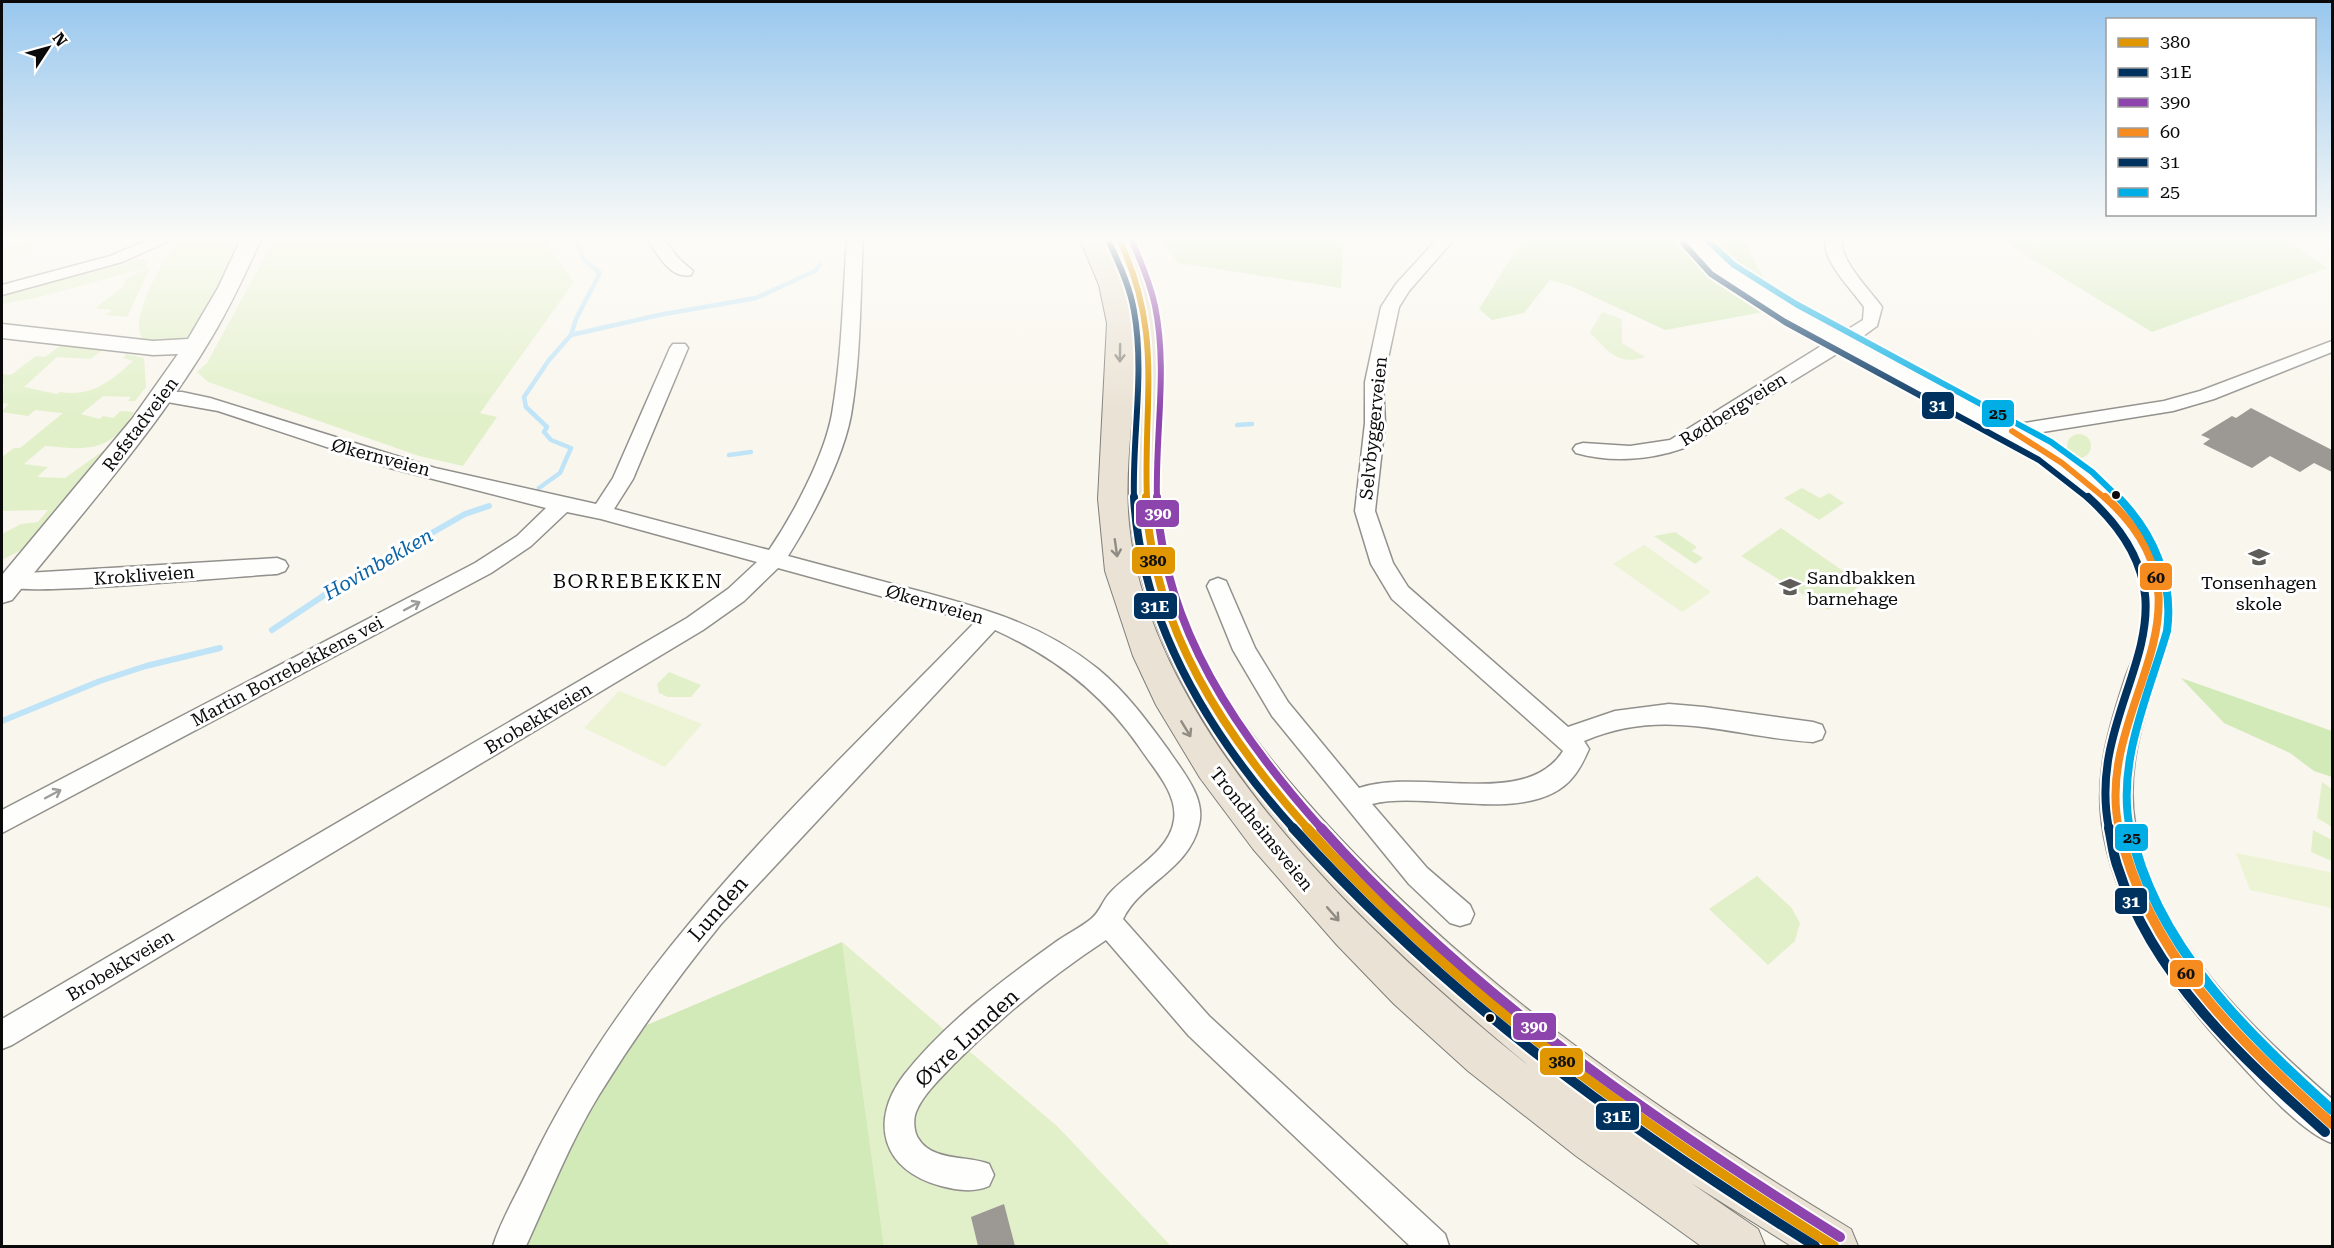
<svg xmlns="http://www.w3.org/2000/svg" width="2334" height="1248" viewBox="0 0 2334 1248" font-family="'Roboto Serif',serif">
  <rect width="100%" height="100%" fill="#f9f6ed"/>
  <!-- green -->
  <g fill="#e2f0ca">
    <path d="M183,237H241L221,282L188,340L171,343L142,340C141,334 138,327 139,321C143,298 165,252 183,237Z"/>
    <polygon points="281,237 555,237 548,247 574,282 480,413 497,417 463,466 419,456 208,382 197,372 207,363 272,244"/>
    <polygon points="137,258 147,261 146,268 39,297 2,304 2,295"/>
    <polygon points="151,266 127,317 106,315 112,310 96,308 121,288 127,278"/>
    <path d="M1602,312L1622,319V343L1645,357C1617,366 1609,351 1590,333Z"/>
    <path d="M26,338L104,349L90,359L57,357L24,387L57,394L60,392C92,397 110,382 133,361L123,358L127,354L144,358L146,387L135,401H128L131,397L103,396L81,414L100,419L103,416L113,418L121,411L134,412C110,453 88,450 45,446L24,464L48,467L37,477L65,478L121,438L29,546L2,560V534L21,524L38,522L48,510L2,511V457L14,448H20L63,413L35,410L28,416L2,412L8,404L2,403L4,385L2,384V374L11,375L36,356L45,357L60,346L22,341Z"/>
    <circle cx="2079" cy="446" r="12"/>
    <polygon points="1802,488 1820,498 1829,493 1844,503 1819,520 1784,498"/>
    <polygon points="1781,528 1862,584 1828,610 1741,556"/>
    <polygon points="1675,532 1697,547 1692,551 1703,558 1695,564 1654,536"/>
    <polygon points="669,672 701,685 691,697 668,697 659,693 657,684"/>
    <polygon points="2322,782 2332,789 2332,827 2317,818"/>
    <polygon points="2313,830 2332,840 2332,861 2311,852"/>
    <polygon points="1757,876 1791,907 1800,923 1795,941 1768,965 1709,909"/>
    <polygon points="842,942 1058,1127 1171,1246 884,1246"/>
  </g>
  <!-- forest -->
  <g fill="#d2e9b8">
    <polygon points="1160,237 1344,237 1341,288 1178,263"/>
    <polygon points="1524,237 1682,237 1716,277 1769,311 1665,330 1571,286 1550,280 1524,313 1492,320 1479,309"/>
    <polygon points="1707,237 1742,237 1766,283 1732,264"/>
    <polygon points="1996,237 2284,237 2327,268 2152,332"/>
    <polygon points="2181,678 2332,731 2332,777 2314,771 2290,753 2224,723"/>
    <polygon points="842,942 884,1246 526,1246 579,1121 647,1025"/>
  </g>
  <!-- pitch -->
  <g fill="#ecf4d5">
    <polygon points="43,237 70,237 2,258 2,249"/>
    <polygon points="1644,545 1711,592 1682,612 1613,564"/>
    <polygon points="619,691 702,724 665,767 584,728"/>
    <polygon points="2236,853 2330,872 2332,879 2332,908 2250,890"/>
  </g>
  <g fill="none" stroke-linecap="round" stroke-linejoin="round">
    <!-- stream-far1 -->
    <g stroke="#c0e4f7" stroke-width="4.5">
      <polyline points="571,335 576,319 600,273 583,259 576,237"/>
      <polyline points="1237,425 1252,424"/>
      <polyline points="729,455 751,452"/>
      <polyline points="539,488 560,473 571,448 551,440 544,432 547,427 526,407 524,397 549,360 571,335 659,315 756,298 815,271 820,265"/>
    </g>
    <!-- stream -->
    <g stroke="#c0e4f7" stroke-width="6">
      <polyline points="272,630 332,590 465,514 489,506"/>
      <polyline points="2,721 100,681 146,666 220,648"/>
    </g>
  </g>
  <!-- building -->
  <g fill="#9c9894">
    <polygon points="2251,408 2332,450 2332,472 2314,463 2300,472 2270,456 2252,468 2203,444 2210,439 2201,435 2232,416 2236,418"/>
    <polygon points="1004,1204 1015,1246 978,1246 971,1217"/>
  </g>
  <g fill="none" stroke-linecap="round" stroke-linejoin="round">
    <defs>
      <g id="minor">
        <polygon points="156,237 178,237 122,262 2,295 2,285 110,256"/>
        <path d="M646,237H662L679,259L693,271L691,275C670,280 656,252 646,237Z"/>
        <path d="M847,237H863C860,296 861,357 851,415C843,459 812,518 788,556C830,567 873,579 915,590C983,608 1042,624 1098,669C1126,692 1148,722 1169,751C1183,772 1206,798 1199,825C1189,870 1140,883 1123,919L1209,1016L1445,1234L1449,1246H1410L1189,1036L1106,940C1051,976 1000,1018 953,1065C941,1078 923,1094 916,1112C913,1119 914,1132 918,1138C932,1162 967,1155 989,1164L994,1175L989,1186C973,1193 957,1190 941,1186C883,1171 868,1122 904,1075C944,1024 1001,981 1053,944C1065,935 1080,928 1091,919C1100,912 1102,902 1109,894C1128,872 1170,852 1174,820C1178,794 1154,769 1140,748C1103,694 1055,657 995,630L721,924C677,978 636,1035 599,1095C570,1142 549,1196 526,1246H493C501,1220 517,1194 529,1168C631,952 811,791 975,622L778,568L744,601L703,630L12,1045L2,1049V1019L687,618L728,589L757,562L601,519L567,512L531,546L491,573L2,833V810L475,563L517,536L546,508L390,468L218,411L156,400L154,396L156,392H182L210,398L435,468L596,504L613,478L670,348L673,344H685L688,348L633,479L614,509L769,550C793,515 824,457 832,414C842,356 843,296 847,237Z"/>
        <path d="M1439,237H1456L1409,291L1399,307L1383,382L1385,423L1375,511L1393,563L1408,587L1568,727L1615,711L1669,704L1704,707L1813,722L1822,725L1825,732L1822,739L1813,742C1730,737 1667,706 1584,741L1589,749C1585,758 1580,769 1573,777C1533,827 1427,790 1372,804L1427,868L1470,905L1474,914L1470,923L1460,926L1450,923L1409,884L1272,716L1233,650L1207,586L1210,581L1218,578L1226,581L1255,648L1288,702L1359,788C1420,767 1526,810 1563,751L1392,599L1371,564L1355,511L1365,423V382L1381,307L1396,284Z"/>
        <path d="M1826,237H1842C1837,258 1870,290 1882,307L1877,326L1848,347L1684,448C1650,460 1611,463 1576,453L1573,449L1576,445L1583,443L1630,446L1670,440L1863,320L1864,307C1852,289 1820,260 1826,237Z"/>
        <polygon points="2332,341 2332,352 2214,399 2173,411 2012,437 2005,435 2002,431 2005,427 2012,425 2164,401 2200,391"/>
        <path d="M277,558L285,561L288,566L285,571L277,574C238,576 21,597 2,586V577L10,574Z"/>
      </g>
      <g id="tertiary">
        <path d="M242,237H262C247,270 232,303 213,335C157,430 81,514 12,600L2,603V575L132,419L178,354L153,355L2,338V324L153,341L188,339L218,288Z"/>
        <path d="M1681,237H1702L1736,269L1799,309L2053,445C2109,483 2168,530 2170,602C2171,611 2172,621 2170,629C2154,693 2123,756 2135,824C2155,938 2249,1026 2332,1099V1143C2299,1132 2247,1071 2222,1044C2169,985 2112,904 2102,823C2095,772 2110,724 2126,676C2132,660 2142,640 2143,623C2145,582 2134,545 2107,514C2062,463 1995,432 1936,402C1882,374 1829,346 1777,315C1741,293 1705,272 1681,237Z"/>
      </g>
      <path id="trunk" d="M1079,237H1103C1116,262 1128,288 1132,316C1142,384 1122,455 1129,524C1149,733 1378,946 1534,1070C1375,938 1160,745 1132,529C1122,459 1142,387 1133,317C1129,289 1118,262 1106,237H1130C1143,262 1154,289 1159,317C1168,378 1156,439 1159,501C1161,529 1167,557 1175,584C1204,682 1269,762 1337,835C1487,995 1665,1116 1851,1229L1858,1246H1791L1691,1183L1758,1229L1765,1246H1701L1576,1156L1468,1071L1394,1004L1337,945L1253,849L1200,778L1156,705L1133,656L1105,571L1098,499L1107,323L1099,285Z"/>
    </defs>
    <!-- minor casing -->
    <use href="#minor" stroke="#92908c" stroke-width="3"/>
    <!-- tertiary casing -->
    <use href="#tertiary" stroke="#92908c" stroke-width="3"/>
    <!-- trunk casing -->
    <use href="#trunk" stroke="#7f7e7a" stroke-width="2"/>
    <!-- minor -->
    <use href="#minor" fill="#fefefc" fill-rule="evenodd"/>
    <!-- tertiary -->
    <use href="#tertiary" fill="#fefefc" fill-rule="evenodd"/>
    <!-- trunk -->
    <use href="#trunk" fill="#eae2d4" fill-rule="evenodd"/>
    <defs>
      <path id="bus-1-far2" d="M1118,237C1164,332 1143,400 1147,499"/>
      <path id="bus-1-far1" d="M1146,497C1151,626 1225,736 1308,829"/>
      <path id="bus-1" d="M1307,828C1459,997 1643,1126 1834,1246"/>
      <path id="bus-2-far2" d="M1109,242C1119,264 1130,287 1134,311C1145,373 1132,436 1134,499"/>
      <path id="bus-2-far1" d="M1134,497C1141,624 1211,737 1294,829"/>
      <path id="bus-2" d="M1293,828C1444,996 1624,1127 1815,1246"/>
      <path id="bus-3-far2" d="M1130,237C1140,259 1150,282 1155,306C1168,369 1155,435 1157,499"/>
      <path id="bus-3-far1" d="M1157,497C1162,627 1239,736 1322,829"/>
      <path id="bus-3" d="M1321,828C1469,994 1653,1120 1840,1237"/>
      <polyline id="bus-4-far2" points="2012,431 2062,463 2106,499"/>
      <path id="bus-4-far1" d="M2105,497C2231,609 2092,706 2119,829"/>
      <path id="bus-4" d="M2119,828C2147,955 2239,1040 2332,1124"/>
      <polyline id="bus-5-far2" points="1683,243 1711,274 1785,322 2039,460 2089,499"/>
      <path id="bus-5-far1" d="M2088,497C2219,616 2082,696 2109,829"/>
      <path id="bus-5" d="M2109,828C2112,841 2113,855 2118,868C2152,976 2243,1059 2325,1132"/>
      <polyline id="bus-6-far2" points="1704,237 1734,265 1796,304 2051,442 2092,472 2120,499"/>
      <path id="bus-6-far1" d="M2118,497C2153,533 2174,580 2167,631C2149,693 2116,763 2130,829"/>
      <path id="bus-6" d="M2130,828C2155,946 2246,1032 2332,1110"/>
    </defs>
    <!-- bus-1-far2 casing -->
    <use href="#bus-1-far2" stroke="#fff" stroke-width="10"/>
    <!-- bus-1-far1 casing -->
    <use href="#bus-1-far1" stroke="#fff" stroke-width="12"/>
    <!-- bus-1 casing -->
    <use href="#bus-1" stroke="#fff" stroke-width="14"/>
    <!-- bus-2-far2 casing -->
    <use href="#bus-2-far2" stroke="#fff" stroke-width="10"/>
    <!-- bus-2-far1 casing -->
    <use href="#bus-2-far1" stroke="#fff" stroke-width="12"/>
    <!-- bus-2 casing -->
    <use href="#bus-2" stroke="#fff" stroke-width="14"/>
    <!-- bus-3-far2 casing -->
    <use href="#bus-3-far2" stroke="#fff" stroke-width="10"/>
    <!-- bus-3-far1 casing -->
    <use href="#bus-3-far1" stroke="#fff" stroke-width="12"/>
    <!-- bus-3 casing -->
    <use href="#bus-3" stroke="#fff" stroke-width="14"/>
    <!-- bus-4-far2 casing -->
    <use href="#bus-4-far2" stroke="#fff" stroke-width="10"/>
    <!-- bus-4-far1 casing -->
    <use href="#bus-4-far1" stroke="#fff" stroke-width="12"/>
    <!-- bus-4 casing -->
    <use href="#bus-4" stroke="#fff" stroke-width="14"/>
    <!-- bus-5-far2 casing -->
    <use href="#bus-5-far2" stroke="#fff" stroke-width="10"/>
    <!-- bus-5-far1 casing -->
    <use href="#bus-5-far1" stroke="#fff" stroke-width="12"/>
    <!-- bus-5 casing -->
    <use href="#bus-5" stroke="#fff" stroke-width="14"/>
    <!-- bus-6-far2 casing -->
    <use href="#bus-6-far2" stroke="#fff" stroke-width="10"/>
    <!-- bus-6-far1 casing -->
    <use href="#bus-6-far1" stroke="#fff" stroke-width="12"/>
    <!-- bus-6 casing -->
    <use href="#bus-6" stroke="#fff" stroke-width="14"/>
    <!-- bus-1-far2 -->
    <use href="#bus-1-far2" stroke="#df9601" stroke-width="6"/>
    <!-- bus-1-far1 -->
    <use href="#bus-1-far1" stroke="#df9601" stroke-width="8"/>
    <!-- bus-1 -->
    <use href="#bus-1" stroke="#df9601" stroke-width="10"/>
    <!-- bus-2-far2 -->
    <use href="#bus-2-far2" stroke="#003260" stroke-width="6"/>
    <!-- bus-2-far1 -->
    <use href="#bus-2-far1" stroke="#003260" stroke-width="8"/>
    <!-- bus-2 -->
    <use href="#bus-2" stroke="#003260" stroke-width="10"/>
    <!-- bus-3-far2 -->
    <use href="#bus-3-far2" stroke="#8e44ad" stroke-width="6"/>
    <!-- bus-3-far1 -->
    <use href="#bus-3-far1" stroke="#8e44ad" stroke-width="8"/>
    <!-- bus-3 -->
    <use href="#bus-3" stroke="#8e44ad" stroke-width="10"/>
    <!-- bus-4-far2 -->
    <use href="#bus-4-far2" stroke="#f68b1f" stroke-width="6"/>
    <!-- bus-4-far1 -->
    <use href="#bus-4-far1" stroke="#f68b1f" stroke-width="8"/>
    <!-- bus-4 -->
    <use href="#bus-4" stroke="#f68b1f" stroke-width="10"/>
    <!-- bus-5-far2 -->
    <use href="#bus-5-far2" stroke="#003260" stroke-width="6"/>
    <!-- bus-5-far1 -->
    <use href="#bus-5-far1" stroke="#003260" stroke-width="8"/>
    <!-- bus-5 -->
    <use href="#bus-5" stroke="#003260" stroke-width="10"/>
    <!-- bus-6-far2 -->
    <use href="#bus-6-far2" stroke="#00ade5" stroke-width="6"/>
    <!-- bus-6-far1 -->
    <use href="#bus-6-far1" stroke="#00ade5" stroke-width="8"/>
    <!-- bus-6 -->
    <use href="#bus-6" stroke="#00ade5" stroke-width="10"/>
  </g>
  <!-- one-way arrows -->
  <defs><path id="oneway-shaft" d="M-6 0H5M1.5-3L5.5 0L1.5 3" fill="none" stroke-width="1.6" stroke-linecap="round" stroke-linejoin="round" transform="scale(1.5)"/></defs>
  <g stroke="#908c83">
    <use href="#oneway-shaft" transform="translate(1120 353) rotate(91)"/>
    <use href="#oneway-shaft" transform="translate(1116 548) rotate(82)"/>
    <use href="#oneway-shaft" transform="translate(1186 729) rotate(59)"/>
    <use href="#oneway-shaft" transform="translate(1333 914) rotate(49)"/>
  </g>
  <g stroke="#9c9c9b">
    <use href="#oneway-shaft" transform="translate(412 606) rotate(-28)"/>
    <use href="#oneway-shaft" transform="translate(53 794) rotate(-28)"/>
  </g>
  <!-- sky -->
  <linearGradient id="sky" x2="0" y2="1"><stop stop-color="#98c7ee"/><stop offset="0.58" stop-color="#fcfbf7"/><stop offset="1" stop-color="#fcfbf7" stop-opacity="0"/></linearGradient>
  <rect width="2334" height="412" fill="url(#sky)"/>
  <!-- icons -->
  <defs>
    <symbol id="school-bare" viewBox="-9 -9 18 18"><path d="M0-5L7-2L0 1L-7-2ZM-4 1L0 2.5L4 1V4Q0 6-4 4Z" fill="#5e5d59" stroke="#fff" stroke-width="2.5" paint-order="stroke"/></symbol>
  </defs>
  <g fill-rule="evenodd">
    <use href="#school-bare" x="2244" y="542" width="30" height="30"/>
    <use href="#school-bare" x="1775" y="572" width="30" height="30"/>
  </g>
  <!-- markers -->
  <g fill="#0a0a0a" stroke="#fff" stroke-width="2">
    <circle cx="2116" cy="495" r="5"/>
    <circle cx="1490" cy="1018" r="5"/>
  </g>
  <g text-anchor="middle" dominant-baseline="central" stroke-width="6" stroke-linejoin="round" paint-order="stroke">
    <!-- street labels -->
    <g font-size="18" fill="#0a0a0a" stroke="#fff">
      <text transform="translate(1733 409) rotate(-32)">Rødbergveien</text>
      <text transform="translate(140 424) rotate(-53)">Refstadveien</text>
      <text transform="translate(1373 428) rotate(-84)">Selvbyggerveien</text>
      <text transform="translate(381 457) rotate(15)">Økernveien</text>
      <text transform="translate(144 575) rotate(-4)">Krokliveien</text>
      <text transform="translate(935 604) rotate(16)">Økernveien</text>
      <text transform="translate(287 671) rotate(-28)">Martin Borrebekkens vei</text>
      <text transform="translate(538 718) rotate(-31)">Brobekkveien</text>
      <text transform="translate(1262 829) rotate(51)">Trondheimsveien</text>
      <text transform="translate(120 965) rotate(-31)">Brobekkveien</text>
    </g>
    <!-- poi labels -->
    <g font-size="18" fill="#0a0a0a" stroke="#fff" text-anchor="start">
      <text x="1807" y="577">Sandbakken<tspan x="1807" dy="21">barnehage</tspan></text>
      <text x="2259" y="582" text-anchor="middle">Tonsenhagen<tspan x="2259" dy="21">skole</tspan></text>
    </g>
    <!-- water labels -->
    <g font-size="20" font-style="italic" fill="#0b63a5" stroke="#fff">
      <text transform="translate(378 564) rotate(-30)">Hovinbekken</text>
    </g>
    <!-- neighbourhood labels -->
    <g font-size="20" letter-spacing="1.5" fill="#0a0a0a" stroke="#fff">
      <text x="638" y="581">BORREBEKKEN</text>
    </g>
    <!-- near-street labels -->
    <g font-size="21" fill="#0a0a0a" stroke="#fff">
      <text transform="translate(718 909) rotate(-49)">Lunden</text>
      <text transform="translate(967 1038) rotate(-43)">Øvre Lunden</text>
    </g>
  </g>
  <g stroke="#fff" stroke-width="2">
    <rect x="1921" y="391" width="34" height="29" rx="6" fill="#003260"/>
    <rect x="1981" y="399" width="34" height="29" rx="6" fill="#00ade5"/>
    <rect x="1135" y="499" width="45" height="29" rx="6" fill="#8e44ad"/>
    <rect x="1131" y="546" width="45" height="29" rx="6" fill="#df9601"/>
    <rect x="2139" y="562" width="34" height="29" rx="6" fill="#f68b1f"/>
    <rect x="1133" y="592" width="45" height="28" rx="6" fill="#003260"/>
    <rect x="2114" y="823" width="35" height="29" rx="6" fill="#00ade5"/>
    <rect x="2114" y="887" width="34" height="28" rx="6" fill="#003260"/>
    <rect x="2169" y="959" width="35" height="29" rx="6" fill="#f68b1f"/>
    <rect x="1512" y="1012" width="45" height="29" rx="6" fill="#8e44ad"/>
    <rect x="1539" y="1047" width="45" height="29" rx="6" fill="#df9601"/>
    <rect x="1595" y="1102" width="45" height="29" rx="6" fill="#003260"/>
  </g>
  <g font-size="16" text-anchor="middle" font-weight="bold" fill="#fff">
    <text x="1938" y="411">31</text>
    <text x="1158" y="519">390</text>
    <text x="1155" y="612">31E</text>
    <text x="2131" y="907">31</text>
    <text x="1534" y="1032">390</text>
    <text x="1617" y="1122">31E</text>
  </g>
  <g font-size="16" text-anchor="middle" font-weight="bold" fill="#111">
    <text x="1998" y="419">25</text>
    <text x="1153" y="566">380</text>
    <text x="2156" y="583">60</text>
    <text x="2132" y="843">25</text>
    <text x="2186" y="979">60</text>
    <text x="1562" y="1067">380</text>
  </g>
  <!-- border -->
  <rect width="2334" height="1248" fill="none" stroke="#0a0a0a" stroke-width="6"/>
  <!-- legend -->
  <rect x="2106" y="18" width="210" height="198" fill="#ffffff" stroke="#9d9d9d" stroke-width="1.5"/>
  <rect x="2118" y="38" width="30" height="9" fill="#df9601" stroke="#9d9d9d" stroke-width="1.5"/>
  <text x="2160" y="48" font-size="18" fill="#0a0a0a">380</text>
  <rect x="2118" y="68" width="30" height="9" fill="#003260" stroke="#9d9d9d" stroke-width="1.5"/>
  <text x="2160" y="78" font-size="18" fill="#0a0a0a">31E</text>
  <rect x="2118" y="98" width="30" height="9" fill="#8e44ad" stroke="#9d9d9d" stroke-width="1.5"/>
  <text x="2160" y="108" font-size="18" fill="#0a0a0a">390</text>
  <rect x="2118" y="128" width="30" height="9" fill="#f68b1f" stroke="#9d9d9d" stroke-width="1.5"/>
  <text x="2160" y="138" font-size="18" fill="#0a0a0a">60</text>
  <rect x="2118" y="158" width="30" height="9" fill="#003260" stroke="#9d9d9d" stroke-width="1.5"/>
  <text x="2160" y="168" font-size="18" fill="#0a0a0a">31</text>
  <rect x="2118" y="188" width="30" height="9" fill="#00ade5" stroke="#9d9d9d" stroke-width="1.5"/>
  <text x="2160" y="198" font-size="18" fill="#0a0a0a">25</text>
  <!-- north arrow -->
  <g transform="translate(48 48) rotate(54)" stroke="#ffffff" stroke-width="4.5" paint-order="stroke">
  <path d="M0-4.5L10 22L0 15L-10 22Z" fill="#0a0a0a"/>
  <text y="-9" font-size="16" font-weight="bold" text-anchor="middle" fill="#0a0a0a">N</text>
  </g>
</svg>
